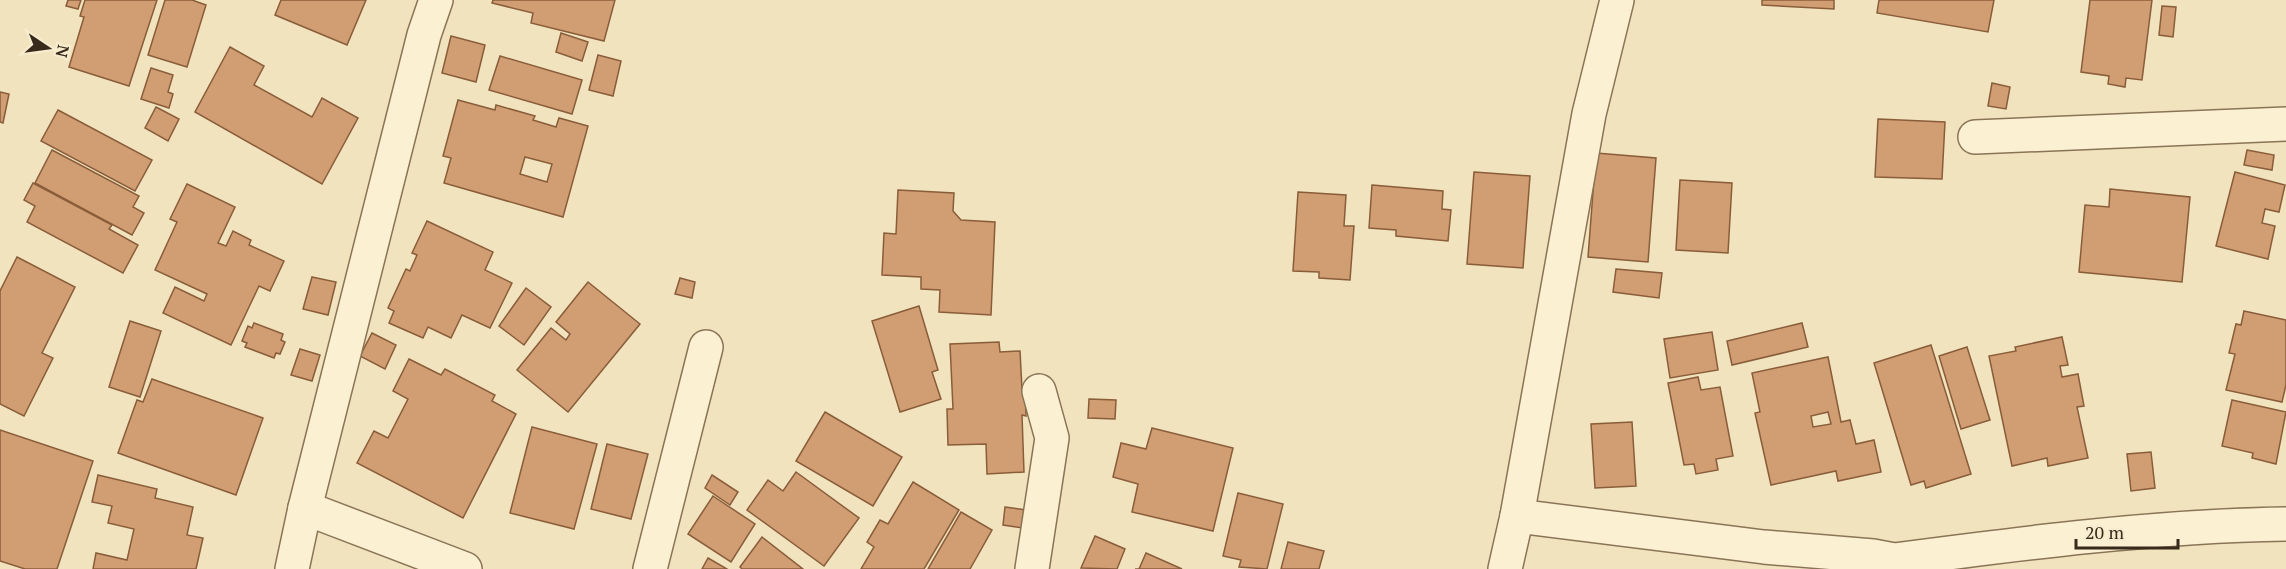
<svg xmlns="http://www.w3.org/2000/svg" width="2286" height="569" viewBox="0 0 2286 569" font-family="'PT Serif',serif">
  <rect width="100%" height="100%" fill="#f0e3be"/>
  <!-- building -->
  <g fill="#d19d72" stroke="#8a5d3a" stroke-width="1.5" fill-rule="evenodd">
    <polygon points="68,0 81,0 78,9 66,6"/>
    <polygon points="85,0 157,0 129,86 69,67 84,17 80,16"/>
    <polygon points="165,0 192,0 206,5 187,67 148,55"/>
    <polygon points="281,0 366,0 347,45 275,15"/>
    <polygon points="493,0 615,0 604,41 531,23 533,13 492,3"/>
    <polygon points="1762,0 1834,0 1834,9 1762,5"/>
    <polygon points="1879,0 1994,0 1988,32 1877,13"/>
    <polygon points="2090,0 2152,0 2142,80 2126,78 2125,87 2108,84 2109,76 2081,72"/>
    <polygon points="2162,6 2176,7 2173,37 2159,35"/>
    <polygon points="561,33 588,42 582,61 556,52"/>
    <polygon points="451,36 485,45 476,82 442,73"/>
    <polygon points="230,47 264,66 254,85 312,117 322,98 358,118 322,184 195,112"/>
    <polygon points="598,55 621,61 613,96 589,90"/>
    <polygon points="500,56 582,80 572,114 489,90"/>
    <polygon points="151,68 173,75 168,92 173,94 169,108 141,99"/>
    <polygon points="1992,83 2010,87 2006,109 1988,106"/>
    <polygon points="0,92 9,94 3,123 0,122"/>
    <path d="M458,100L495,110L496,105L535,116L533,120L556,127L559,118L588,126L563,217L444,183L451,158L443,156ZM525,157L552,164L547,182L520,174Z"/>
    <polygon points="156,107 179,119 168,141 145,128"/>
    <polygon points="58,110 152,160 135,191 41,141"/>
    <polygon points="1878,119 1945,122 1942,179 1875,177"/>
    <polygon points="52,150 139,196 133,207 144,213 132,235 35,183"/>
    <polygon points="2247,150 2274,155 2272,170 2244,165"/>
    <polygon points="1596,153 1656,158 1648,262 1588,257"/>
    <polygon points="1474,172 1530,176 1523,268 1467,264"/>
    <polygon points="2235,172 2285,185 2279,212 2265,209 2262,223 2275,226 2268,259 2216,246"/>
    <polygon points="1680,180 1732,183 1728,253 1676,250"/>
    <polygon points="33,183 112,225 109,229 138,245 123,273 27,222 35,206 24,200"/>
    <polygon points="187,184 235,207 218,243 226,246 233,231 251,240 249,245 284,261 270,291 259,286 231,345 163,313 175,287 204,301 207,294 155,270 177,222 170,219"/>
    <polygon points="1372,185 1443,191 1442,209 1451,210 1448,241 1396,236 1396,230 1369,228"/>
    <polygon points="2110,189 2190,197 2182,282 2079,272 2085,205 2109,207"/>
    <polygon points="898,190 954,193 953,211 961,220 995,222 991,315 939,312 940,290 921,289 921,277 882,275 884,233 896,234"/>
    <polygon points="1298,192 1346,195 1344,226 1354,226 1350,280 1319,278 1319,272 1293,271"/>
    <polygon points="427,221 493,252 485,270 512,283 490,328 462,315 451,338 428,327 423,338 389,323 394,311 388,308 406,269 410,271 417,255 412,253"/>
    <polygon points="17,257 75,287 42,353 53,358 24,416 0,404 0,291"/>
    <polygon points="1616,269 1662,273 1659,298 1613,292"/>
    <polygon points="312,277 336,282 328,315 303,309"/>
    <polygon points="680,278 695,282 692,298 675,294"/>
    <polygon points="588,282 640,324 568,412 517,370 551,328 566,340 570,334 556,322"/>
    <polygon points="526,288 551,307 524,345 499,326"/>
    <polygon points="919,306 938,370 932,372 941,399 900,412 872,321"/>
    <polygon points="2244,311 2286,320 2286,385 2282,402 2226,390 2235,354 2229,353 2236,324 2241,325"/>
    <polygon points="130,321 161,331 140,397 109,387"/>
    <polygon points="254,323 283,334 281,340 285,342 280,354 276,353 274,358 245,347 247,343 242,341 248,326 252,328"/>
    <polygon points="1802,323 1808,347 1732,365 1727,341"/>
    <polygon points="1712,332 1718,370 1670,378 1664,339"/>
    <polygon points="372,333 396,345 385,369 360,356"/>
    <polygon points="2062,337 2068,365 2060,366 2062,377 2078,374 2084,406 2077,407 2088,458 2048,466 2047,458 2012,466 1989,356 2016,351 2015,347"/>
    <polygon points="999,342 1000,352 1020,351 1022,389 1025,389 1026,416 1022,415 1024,472 987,474 986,444 948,445 947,409 953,409 950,344"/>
    <polygon points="1931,345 1971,474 1926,488 1924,481 1911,485 1874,363"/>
    <polygon points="1967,347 1990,420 1961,429 1939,356"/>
    <polygon points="300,349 320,355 312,381 291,375"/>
    <path d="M1828,357L1841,422L1850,420L1856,444L1874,440L1881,472L1838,481L1836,471L1771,485L1755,413L1760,412L1752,373ZM1828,412L1831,424L1813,427L1811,416Z"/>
    <polygon points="409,359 441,375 445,369 495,395 492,401 516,414 463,518 357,463 374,431 388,438 408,399 393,391"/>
    <polygon points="1698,377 1701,390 1720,387 1733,456 1716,459 1718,470 1696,474 1694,464 1684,465 1668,383"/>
    <polygon points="152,379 263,418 236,495 118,453 137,400 143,402"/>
    <polygon points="1089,399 1116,400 1115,419 1088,418"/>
    <polygon points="2232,400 2286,412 2276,464 2252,458 2253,453 2222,446"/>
    <polygon points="825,412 902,457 873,506 796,461"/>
    <polygon points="1632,422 1636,486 1595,488 1591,424"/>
    <polygon points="532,427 597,444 574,529 510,513"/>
    <polygon points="1152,428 1233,448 1213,531 1132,512 1138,484 1113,477 1121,443 1146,449"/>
    <polygon points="0,430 93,461 57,569 25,569 0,561"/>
    <polygon points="607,444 648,454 631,519 591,509"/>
    <polygon points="2151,452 2155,488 2131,491 2127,454"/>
    <polygon points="796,472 859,518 824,566 747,510 768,480 783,491"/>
    <polygon points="98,475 157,489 155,498 193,507 187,535 203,538 196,569 93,569 96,553 127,560 134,529 108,523 112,506 92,502"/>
    <polygon points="712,475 738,492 730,505 705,488"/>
    <polygon points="913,482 959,510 924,569 861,569 874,547 867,542 880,520 888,524"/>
    <polygon points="1238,493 1283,504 1267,569 1239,567 1241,560 1223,556"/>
    <polygon points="713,496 755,524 731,562 688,534"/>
    <polygon points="1005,507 1026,510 1023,528 1003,525"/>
    <polygon points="961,512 992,530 970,569 928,569"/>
    <polygon points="1095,536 1125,549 1117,569 1081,568"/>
    <polygon points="762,537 803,569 742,569 740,567"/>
    <polygon points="1288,542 1324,551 1319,569 1281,569"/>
    <polygon points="1146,553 1182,569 1135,569 1139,569"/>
    <polygon points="708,558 727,569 702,569"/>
  </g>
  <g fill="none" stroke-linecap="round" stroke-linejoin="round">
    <defs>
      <g id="minor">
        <polyline points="1975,137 2286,124"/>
        <polyline points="305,508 465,569"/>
        <path d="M1517,516L1764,547L1873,556L1894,560C2024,543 2155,526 2286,524"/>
        <polyline points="292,569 305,508 424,35 436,0"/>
        <polyline points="650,569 706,347"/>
        <polyline points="1032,569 1052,438 1039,391"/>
        <polyline points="1505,569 1517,516 1589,114 1617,0"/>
      </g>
    </defs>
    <!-- minor casing -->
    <use href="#minor" stroke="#8a7456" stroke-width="36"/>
    <!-- minor -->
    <use href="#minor" stroke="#fbf0d2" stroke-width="33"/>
  </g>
  <!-- north arrow -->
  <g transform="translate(48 48) rotate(103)" stroke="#f7edce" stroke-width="4.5" paint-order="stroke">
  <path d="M0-4.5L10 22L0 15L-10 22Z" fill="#382b1c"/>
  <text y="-9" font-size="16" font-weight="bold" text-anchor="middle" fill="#382b1c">N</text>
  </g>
  <!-- scale -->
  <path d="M2076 539v9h102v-9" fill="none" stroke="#382b1c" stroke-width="3"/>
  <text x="2085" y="539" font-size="18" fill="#382b1c" stroke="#f7edce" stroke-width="4.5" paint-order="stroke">20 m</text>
</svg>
